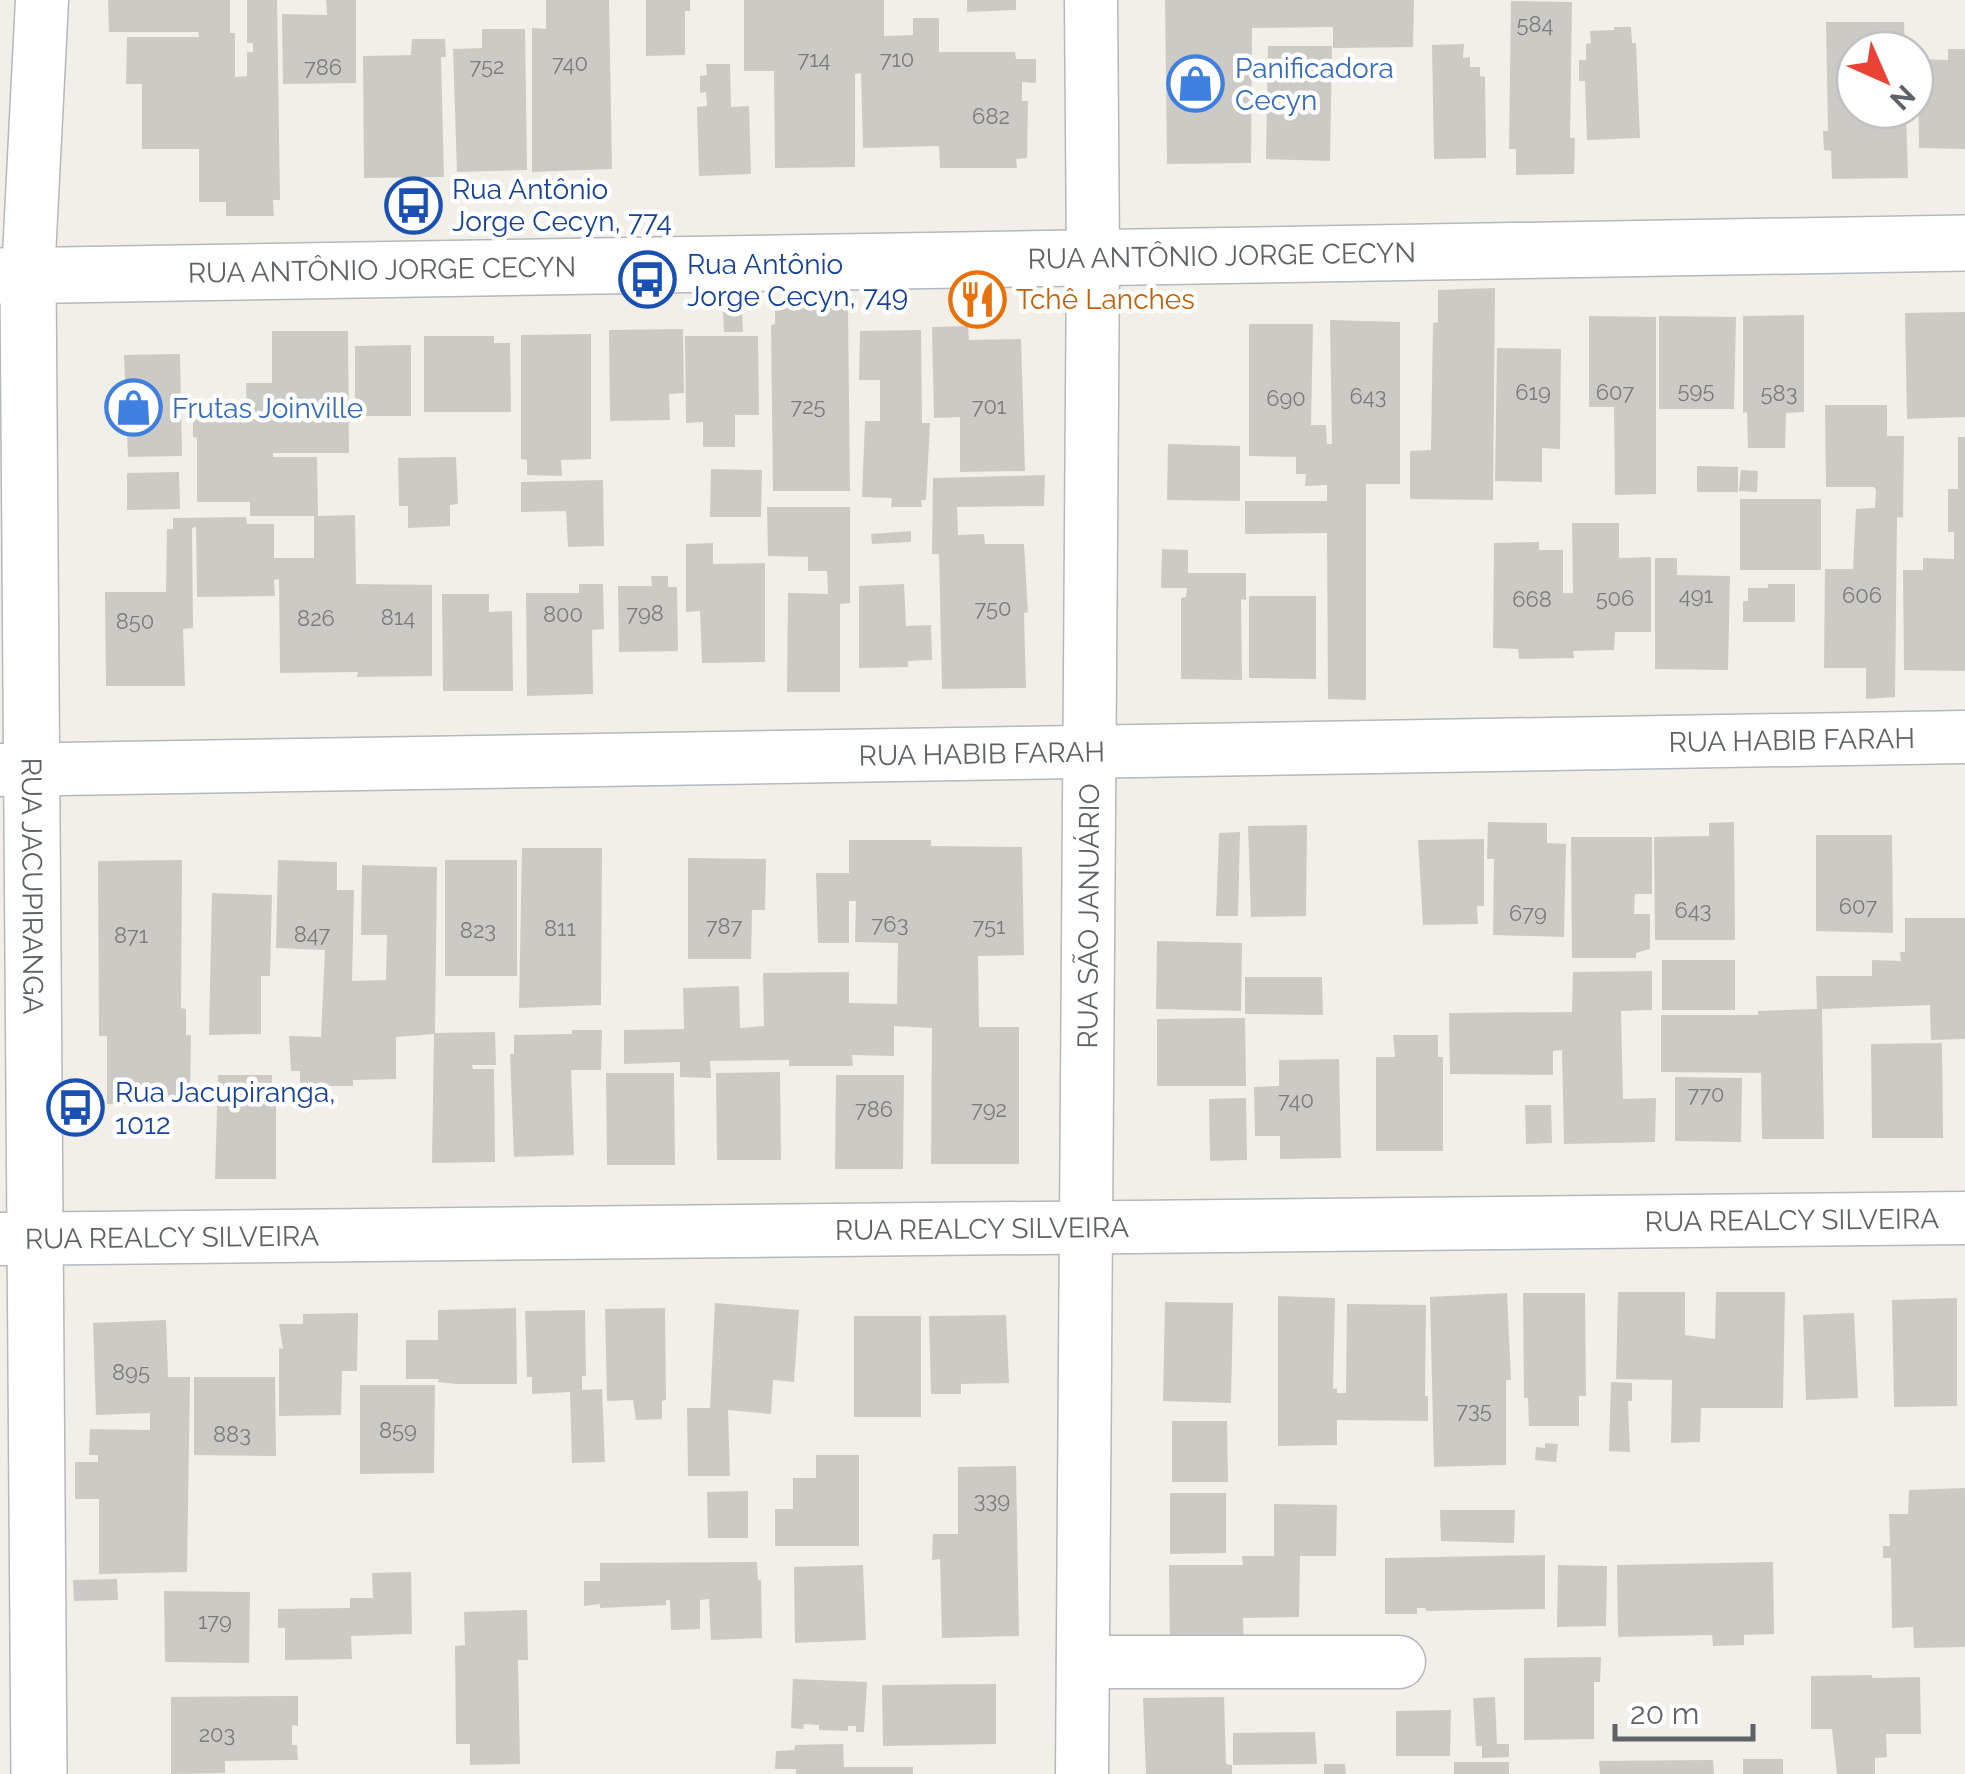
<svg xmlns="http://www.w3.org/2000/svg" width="1965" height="1774" viewBox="0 0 1965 1774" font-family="Raleway,sans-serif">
  <rect width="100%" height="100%" fill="#f1efe8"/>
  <!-- building -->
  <g fill="#cccac5">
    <polygon points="108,0 230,0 230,33 235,33 235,77 247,76 247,52 253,52 253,43 247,43 247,0 277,0 280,200 273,200 274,216 226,216 226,202 199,202 199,149 142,149 142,84 126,84 127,37 199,37 198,32 109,32"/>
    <polygon points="326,0 356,0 356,83 283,84 282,14 327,15"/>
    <polygon points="546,0 609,0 612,169 532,172 532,28 546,29"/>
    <polygon points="646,0 690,0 690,11 685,11 685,55 646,56"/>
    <polygon points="744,0 884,0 884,36 913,35 913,18 939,18 939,52 1015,52 1016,59 1036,59 1036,83 1022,82 1022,101 1028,101 1027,158 1016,159 1017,168 940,168 939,146 863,148 861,73 855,74 855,167 775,168 774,71 744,71"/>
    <polygon points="967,0 1016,0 1016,10 967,12"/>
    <polygon points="1165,0 1414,0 1413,47 1333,48 1333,27 1252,28 1251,163 1167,164"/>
    <polygon points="1511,1 1572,2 1570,138 1575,138 1574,174 1516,175 1516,149 1509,149"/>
    <polygon points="1826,22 1904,22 1905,50 1855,50 1855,110 1906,110 1908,178 1832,179 1831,151 1824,150 1823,131 1828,131"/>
    <polygon points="1614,27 1631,27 1632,43 1636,43 1640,138 1587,140 1585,81 1579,81 1579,60 1586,60 1586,44 1591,43 1590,31 1614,30"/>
    <polygon points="482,29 525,29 527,170 457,172 453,49 482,48"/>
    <polygon points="412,39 445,39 446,57 441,57 444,177 364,178 363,56 411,55"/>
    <polygon points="1464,44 1463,58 1470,57 1470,67 1480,67 1480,76 1485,77 1486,158 1434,159 1432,45"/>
    <polygon points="1268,46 1332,46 1330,161 1266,159"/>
    <polygon points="1948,49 1965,49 1965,149 1919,148 1918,59 1948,60"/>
    <polygon points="706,64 730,64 731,107 749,106 751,174 699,176 697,107 707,106 706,92 700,93 700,76 707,75"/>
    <polygon points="1495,288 1493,500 1410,499 1410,451 1431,450 1433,323 1438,322 1438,290"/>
    <polygon points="775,305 848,305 850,491 773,491 771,325 775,324"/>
    <polygon points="723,312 742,312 743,332 724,332"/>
    <polygon points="1965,312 1965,417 1907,419 1905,313"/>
    <polygon points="1804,315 1804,412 1786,413 1785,448 1748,448 1747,412 1743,413 1743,316"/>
    <polygon points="1589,316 1656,317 1656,494 1615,495 1614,407 1589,407"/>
    <polygon points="1659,316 1736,317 1734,409 1659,409"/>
    <polygon points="1330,320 1400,322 1400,484 1366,484 1366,700 1328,699 1327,533 1245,534 1245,501 1327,501 1327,485 1305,486 1306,474 1296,474 1296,457 1249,456 1249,324 1313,324 1311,425 1326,425 1327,444 1332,444"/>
    <polygon points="968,326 969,340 1021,339 1025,471 960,472 960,417 934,418 932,327"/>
    <polygon points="683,329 684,393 669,394 670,420 610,421 609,330"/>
    <polygon points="921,330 922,423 930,423 926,500 921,500 922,507 891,507 892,498 862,497 865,421 880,421 880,380 859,380 860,331"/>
    <polygon points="272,331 348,331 349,453 273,453 273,457 317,457 318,516 355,515 356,584 432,585 432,676 357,677 358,672 280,673 279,579 274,580 275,596 197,597 196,527 192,528 193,628 183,629 185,686 106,686 105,592 166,592 167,529 173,529 173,518 246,517 247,524 274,524 274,558 314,558 314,516 250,516 250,502 197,502 197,438 193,437 193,416 247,416 246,383 272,383"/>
    <polygon points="591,334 591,459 561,460 562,476 527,475 527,460 521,459 521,335"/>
    <polygon points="424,336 494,336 494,343 510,343 511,412 424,412"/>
    <polygon points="685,336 758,336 759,415 735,415 735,447 703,447 703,422 686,423"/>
    <polygon points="411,345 411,416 355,416 355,346"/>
    <polygon points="1497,348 1561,349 1560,449 1542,448 1542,482 1495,481"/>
    <polygon points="180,354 182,456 128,457 124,355"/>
    <polygon points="1825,405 1887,405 1887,436 1904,436 1903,518 1897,517 1895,697 1866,699 1866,668 1824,668 1825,569 1853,569 1856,509 1875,508 1876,490 1874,487 1826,487"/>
    <polygon points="1958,437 1965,437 1965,671 1904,670 1903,570 1923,570 1923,558 1954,559 1954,532 1948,532 1948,489 1958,489"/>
    <polygon points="1168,444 1240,446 1240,501 1167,500"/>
    <polygon points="456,457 458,504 450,505 450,526 408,528 408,506 399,506 398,458"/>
    <polygon points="1697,466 1738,467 1738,492 1697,492"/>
    <polygon points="711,469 762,470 761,517 710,517"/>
    <polygon points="1741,470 1758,471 1757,492 1739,491"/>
    <polygon points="179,472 180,509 127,510 127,473"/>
    <polygon points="1045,475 1044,506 957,507 958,535 984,534 985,544 1024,544 1028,612 1024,613 1026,688 942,689 939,554 932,554 933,478"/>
    <polygon points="603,480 604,546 568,547 566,511 521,512 521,482"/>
    <rect x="1740" y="499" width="81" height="71"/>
    <polygon points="767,507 850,507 850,603 840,604 840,692 787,692 788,593 828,594 827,571 808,571 808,557 768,556"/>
    <polygon points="1572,523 1619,523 1619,558 1651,557 1651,632 1615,632 1614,650 1573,651 1574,658 1519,659 1518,649 1493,648 1494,543 1539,542 1539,550 1563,550 1563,593 1573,593"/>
    <polygon points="911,531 911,542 872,544 871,534"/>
    <polygon points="713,543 713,564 765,563 765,662 702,663 700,611 686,612 686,544"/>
    <polygon points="1162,549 1188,550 1188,573 1246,573 1246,600 1241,599 1242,680 1181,679 1181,598 1186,597 1187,588 1161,588"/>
    <polygon points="1655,558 1677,558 1677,575 1730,576 1728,670 1655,669"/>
    <polygon points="651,576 668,576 668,587 677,587 678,651 619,652 618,586 652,586"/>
    <polygon points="579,584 603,584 604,629 592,630 593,694 527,696 526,593 579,593"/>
    <polygon points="904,584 906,626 931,625 932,660 908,661 908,667 859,668 859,586"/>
    <polygon points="1768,584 1795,584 1795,622 1743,622 1743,601 1748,601 1748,588 1768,588"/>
    <polygon points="442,594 489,594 489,612 512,611 513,691 443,691"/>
    <polygon points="1249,596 1316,596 1316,679 1249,678"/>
    <polygon points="1488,822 1547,823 1547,843 1566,844 1564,937 1493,935 1494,859 1487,859"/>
    <polygon points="1734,822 1735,940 1655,940 1654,837 1709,836 1709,823"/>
    <polygon points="1307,825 1306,916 1251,917 1248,826"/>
    <polygon points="1240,832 1238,916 1216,916 1219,833"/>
    <polygon points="1816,835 1892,835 1893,933 1816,931"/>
    <polygon points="1571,837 1652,837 1652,894 1635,894 1634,914 1650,914 1650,949 1636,953 1636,958 1572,958"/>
    <polygon points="1484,839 1484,906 1477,906 1478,924 1423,925 1418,840"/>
    <polygon points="849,840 931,840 931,846 1022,847 1024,955 978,956 979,1027 1019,1027 1019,1164 931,1164 932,1028 894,1026 894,1056 852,1055 853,1066 789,1066 789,1060 710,1061 711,1078 680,1077 680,1062 624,1064 624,1030 684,1029 683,988 739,986 740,1028 764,1026 763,973 849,972 849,1003 897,1004 898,943 855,942 856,901 849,901 849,943 818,943 816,873 849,873"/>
    <polygon points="522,848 602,848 601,1005 519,1008"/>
    <polygon points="688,858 766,859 765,910 752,910 751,959 688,959"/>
    <polygon points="182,860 181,1008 186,1009 186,1035 191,1035 190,1097 135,1097 135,1104 107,1104 107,1036 99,1036 98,861"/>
    <polygon points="278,860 337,862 337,890 354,890 352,981 386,980 387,935 361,935 362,865 437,867 435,1033 495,1032 496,1065 472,1065 473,1069 494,1069 495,1162 432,1163 434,1034 396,1037 396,1079 353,1080 353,1086 300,1086 300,1071 291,1071 289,1036 321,1037 325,950 276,948"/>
    <rect x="445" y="860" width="72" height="116"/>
    <polygon points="212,893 272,895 270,976 261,976 261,1034 209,1035"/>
    <polygon points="1905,918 1965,918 1965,1039 1931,1040 1930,1005 1822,1009 1824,1139 1762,1139 1761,1073 1661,1072 1661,1015 1758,1015 1758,1011 1817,1009 1816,976 1872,976 1872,960 1901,961 1900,952 1905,952"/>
    <polygon points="1157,941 1242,943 1241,1011 1156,1009"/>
    <rect x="1662" y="960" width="73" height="50"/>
    <polygon points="1652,971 1652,1010 1621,1011 1623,1099 1656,1098 1655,1142 1564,1144 1562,1050 1553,1051 1553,1075 1450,1074 1449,1013 1572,1012 1573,972"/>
    <polygon points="1245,977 1322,977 1323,1015 1245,1014"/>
    <polygon points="1245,1018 1246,1086 1157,1086 1157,1019"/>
    <polygon points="572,1030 602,1030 601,1070 571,1070 574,1155 514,1157 510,1054 514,1054 514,1035 572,1034"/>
    <polygon points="1393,1035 1438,1035 1438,1057 1443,1057 1443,1151 1376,1151 1376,1057 1395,1057"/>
    <polygon points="1942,1043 1943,1138 1872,1138 1871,1044"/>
    <polygon points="1339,1059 1341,1158 1280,1159 1280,1136 1255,1136 1254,1087 1279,1086 1279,1060"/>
    <polygon points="780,1072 781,1160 717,1160 716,1073"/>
    <polygon points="606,1073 674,1073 675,1165 607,1165"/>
    <polygon points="218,1075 272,1075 272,1098 276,1097 276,1179 215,1179"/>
    <polygon points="836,1075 904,1075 903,1169 835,1169"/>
    <polygon points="1675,1077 1742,1078 1741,1142 1675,1141"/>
    <polygon points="1246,1098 1247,1160 1210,1161 1209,1099"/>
    <polygon points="1525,1105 1551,1105 1552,1143 1526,1144"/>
    <polygon points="1618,1292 1685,1292 1685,1335 1715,1339 1716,1292 1785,1292 1783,1408 1701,1408 1700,1442 1671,1443 1672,1380 1616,1379"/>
    <polygon points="1507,1293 1511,1380 1506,1380 1506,1465 1434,1467 1430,1297"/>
    <polygon points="1523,1293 1585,1293 1586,1396 1579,1396 1579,1426 1529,1426 1528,1398 1524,1398"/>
    <polygon points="1278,1296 1335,1298 1333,1389 1337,1388 1337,1393 1346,1393 1347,1304 1426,1305 1425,1396 1428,1396 1428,1421 1337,1420 1337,1445 1278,1446"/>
    <polygon points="1957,1298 1957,1406 1894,1407 1892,1300"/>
    <polygon points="1165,1302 1233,1303 1231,1403 1163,1401"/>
    <polygon points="715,1303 799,1310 794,1382 773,1380 771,1414 728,1410 730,1476 688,1476 687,1408 710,1408"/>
    <polygon points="516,1308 517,1384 456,1384 438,1382 439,1379 406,1379 406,1340 438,1340 438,1310"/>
    <polygon points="665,1308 666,1400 662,1401 662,1419 636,1420 633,1400 607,1401 605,1309"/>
    <polygon points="585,1310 586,1376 582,1376 582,1390 602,1389 605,1462 572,1463 570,1392 532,1394 532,1377 527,1377 525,1311"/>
    <polygon points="358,1313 357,1371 342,1371 341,1415 279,1416 279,1348 283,1349 279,1324 303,1324 303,1314"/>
    <polygon points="1854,1313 1858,1398 1806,1400 1803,1315"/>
    <polygon points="1006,1315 1009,1383 961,1384 961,1394 931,1394 929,1316"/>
    <rect x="854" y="1316" width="67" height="101"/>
    <polygon points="166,1320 168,1377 190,1377 187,1572 99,1574 99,1499 75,1499 75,1462 98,1462 98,1455 89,1455 90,1429 150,1430 150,1413 96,1415 93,1323"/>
    <polygon points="194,1377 275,1377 276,1456 194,1455"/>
    <polygon points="1611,1382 1632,1383 1632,1401 1628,1401 1630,1452 1609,1451"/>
    <polygon points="360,1385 435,1385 434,1473 360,1474"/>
    <polygon points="1172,1421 1227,1421 1228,1482 1172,1482"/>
    <polygon points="1545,1443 1558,1444 1556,1462 1535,1460 1536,1447 1545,1448"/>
    <polygon points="816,1455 859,1455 859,1546 775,1546 775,1509 793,1509 793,1478 816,1478"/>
    <polygon points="1016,1466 1019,1636 942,1638 940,1559 932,1560 933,1534 958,1534 958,1467"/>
    <polygon points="1965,1488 1965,1647 1914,1648 1913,1627 1892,1628 1891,1558 1883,1558 1883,1546 1890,1546 1889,1514 1908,1514 1909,1490"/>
    <polygon points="748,1491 748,1538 708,1538 707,1492"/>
    <polygon points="1170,1493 1226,1493 1226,1553 1170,1554"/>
    <polygon points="1274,1504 1337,1505 1336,1556 1300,1556 1299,1617 1243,1618 1244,1655 1170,1655 1169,1565 1243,1565 1242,1556 1274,1556"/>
    <polygon points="1440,1510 1515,1510 1514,1543 1441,1541"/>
    <polygon points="1545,1555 1545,1609 1426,1611 1425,1608 1417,1608 1417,1614 1385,1614 1385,1558"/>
    <polygon points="757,1562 758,1580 761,1580 762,1638 711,1640 709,1599 700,1600 700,1629 671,1630 670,1600 666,1600 666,1605 600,1608 600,1604 584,1606 584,1581 600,1581 600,1563"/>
    <polygon points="1773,1562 1774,1634 1744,1635 1744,1645 1713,1646 1712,1635 1618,1637 1617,1565"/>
    <polygon points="863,1565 866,1640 795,1643 794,1567"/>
    <polygon points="1558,1565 1607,1566 1606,1626 1557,1627"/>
    <polygon points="411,1572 412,1634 351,1636 352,1659 285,1660 285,1628 278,1628 278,1609 350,1608 350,1598 373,1598 372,1573"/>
    <polygon points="117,1579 118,1600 74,1601 73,1580"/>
    <polygon points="164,1591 250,1592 249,1663 165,1662"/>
    <polygon points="527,1610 528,1660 518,1660 520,1764 470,1765 470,1744 456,1744 455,1646 465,1645 464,1612"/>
    <polygon points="1601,1657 1600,1682 1594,1682 1594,1739 1524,1740 1524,1658"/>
    <polygon points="1872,1675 1872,1678 1920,1677 1921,1734 1886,1734 1887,1757 1875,1758 1875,1774 1837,1774 1832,1729 1811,1729 1811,1676"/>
    <polygon points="793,1679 867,1682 864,1732 856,1732 856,1726 848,1726 848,1731 819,1730 819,1725 804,1724 803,1729 791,1728"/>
    <polygon points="996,1684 996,1744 883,1746 882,1685"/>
    <polygon points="298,1696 298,1726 292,1725 292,1745 297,1745 298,1760 225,1761 225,1773 171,1774 171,1697"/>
    <polygon points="1224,1697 1226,1764 1232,1765 1232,1774 1146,1774 1143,1698"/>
    <polygon points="1495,1697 1497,1744 1509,1744 1509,1757 1482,1758 1482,1746 1476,1746 1473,1698"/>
    <polygon points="1451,1710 1450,1756 1396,1756 1396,1711"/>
    <polygon points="1315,1732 1317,1764 1233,1765 1233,1733"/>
    <polygon points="843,1744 844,1767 913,1767 913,1774 796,1774 796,1769 775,1769 776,1751 794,1750 795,1745"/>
    <rect x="1743" y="1759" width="40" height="15"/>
    <polygon points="1713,1760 1714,1774 1600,1774 1599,1761"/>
    <rect x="1454" y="1762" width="55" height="12"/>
    <polygon points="1324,1764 1345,1764 1346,1774 1324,1774"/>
  </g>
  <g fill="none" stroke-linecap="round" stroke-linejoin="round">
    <defs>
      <g id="minor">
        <polyline points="28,276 42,0"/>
        <path id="s1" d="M0,770L1965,737"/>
        <path id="s2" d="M0,1239L1965,1218"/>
        <polyline points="1083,1662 1399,1662"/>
        <path id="s3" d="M1082,1774L1093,258L1091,0"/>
      </g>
      <g id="tertiary">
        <path id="s4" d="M0,276L1965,243"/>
        <path id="s5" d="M28,276L39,1774"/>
      </g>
    </defs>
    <!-- minor casing -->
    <use href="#minor" stroke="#b5b8bc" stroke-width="55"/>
    <!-- tertiary casing -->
    <use href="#tertiary" stroke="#b5b8bc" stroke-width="58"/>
    <!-- minor -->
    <use href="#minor" stroke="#fff" stroke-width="52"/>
    <!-- tertiary -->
    <use href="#tertiary" stroke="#fff" stroke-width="55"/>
  </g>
  <!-- icons -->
  <defs>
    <symbol id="shop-ring" viewBox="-11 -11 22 22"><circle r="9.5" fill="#fff" stroke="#3f7fe0" stroke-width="1.5"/><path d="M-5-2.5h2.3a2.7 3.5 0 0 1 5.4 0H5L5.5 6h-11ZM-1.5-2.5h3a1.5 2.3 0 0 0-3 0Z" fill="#3f7fe0"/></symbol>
    <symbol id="bus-ring" viewBox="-11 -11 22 22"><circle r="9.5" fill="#fff" stroke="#1a4fb4" stroke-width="1.5"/><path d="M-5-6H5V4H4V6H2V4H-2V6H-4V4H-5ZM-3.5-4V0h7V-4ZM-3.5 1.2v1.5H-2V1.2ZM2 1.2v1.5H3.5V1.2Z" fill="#1a4fb4"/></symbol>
    <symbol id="restaurant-ring" viewBox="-11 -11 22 22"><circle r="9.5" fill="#fff" stroke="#e8710a" stroke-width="1.5"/><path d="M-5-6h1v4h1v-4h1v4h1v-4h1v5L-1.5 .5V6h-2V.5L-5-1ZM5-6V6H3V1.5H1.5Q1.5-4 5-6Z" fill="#e8710a"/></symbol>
  </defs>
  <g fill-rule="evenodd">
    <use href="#shop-ring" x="1164" y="52" width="63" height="63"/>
    <use href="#bus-ring" x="382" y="174" width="63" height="63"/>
    <use href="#bus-ring" x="616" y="248" width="63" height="63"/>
    <use href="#restaurant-ring" x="946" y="268" width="63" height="63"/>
    <use href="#shop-ring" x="102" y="376" width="63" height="63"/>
    <use href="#bus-ring" x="44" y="1076" width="63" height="63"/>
  </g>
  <g text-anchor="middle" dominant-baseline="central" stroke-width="9" stroke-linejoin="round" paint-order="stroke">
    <!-- number labels -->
    <g font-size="22" fill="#7a7d7f">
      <text x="1535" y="24">584</text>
      <text x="814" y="59">714</text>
      <text x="897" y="59">710</text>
      <text x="570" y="63">740</text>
      <text x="487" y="66">752</text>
      <text x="323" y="67">786</text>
      <text x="991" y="116">682</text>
      <text x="1696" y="390">595</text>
      <text x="1533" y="392">619</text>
      <text x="1615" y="392">607</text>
      <text x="1779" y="393">583</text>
      <text x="1368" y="396">643</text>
      <text x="1286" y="398">690</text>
      <text x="808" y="406">725</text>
      <text x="989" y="406">701</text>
      <text x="1696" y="595">491</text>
      <text x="1862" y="595">606</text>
      <text x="1615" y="598">506</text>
      <text x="1532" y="599">668</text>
      <text x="993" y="608">750</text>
      <text x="645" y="613">798</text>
      <text x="563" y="614">800</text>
      <text x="398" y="617">814</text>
      <text x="316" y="618">826</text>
      <text x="135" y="621">850</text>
      <text x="1858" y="906">607</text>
      <text x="1693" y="910">643</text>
      <text x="1528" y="913">679</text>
      <text x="890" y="924">763</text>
      <text x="724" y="926">787</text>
      <text x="989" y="926">751</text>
      <text x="560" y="928">811</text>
      <text x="478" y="930">823</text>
      <text x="312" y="934">847</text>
      <text x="131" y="935">871</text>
      <text x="1706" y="1094">770</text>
      <text x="1296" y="1100">740</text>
      <text x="874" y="1109">786</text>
      <text x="989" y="1109">792</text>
      <text x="131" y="1372">895</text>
      <text x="1474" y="1410">735</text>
      <text x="398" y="1430">859</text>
      <text x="232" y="1434">883</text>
      <text x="992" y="1500">339</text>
      <text x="215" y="1621">179</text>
      <text x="217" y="1734">203</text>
    </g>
    <!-- shop labels -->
    <g font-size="28" fill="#366cbe" stroke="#fff" text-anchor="start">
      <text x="1235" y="68">Panificadora<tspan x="1235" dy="32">Cecyn</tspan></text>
      <text x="172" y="408">Frutas Joinville</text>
    </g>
    <!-- transit labels -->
    <g font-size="28" fill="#164399" stroke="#fff" text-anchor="start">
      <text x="452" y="189">Rua Antônio<tspan x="452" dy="32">Jorge Cecyn, 774</tspan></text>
      <text x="687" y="264">Rua Antônio<tspan x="687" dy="32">Jorge Cecyn, 749</tspan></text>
      <text x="115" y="1092">Rua Jacupiranga,<tspan x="115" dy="32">1012</tspan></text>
    </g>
    <!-- street labels -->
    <g font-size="28" fill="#5f6368" stroke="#fff">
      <text stroke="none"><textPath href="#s4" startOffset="1222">RUA ANTÔNIO JORGE CECYN</textPath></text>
      <text stroke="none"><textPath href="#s4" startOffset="382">RUA ANTÔNIO JORGE CECYN</textPath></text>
      <text stroke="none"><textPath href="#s1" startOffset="1792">RUA HABIB FARAH</textPath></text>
      <text stroke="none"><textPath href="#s1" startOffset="982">RUA HABIB FARAH</textPath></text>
      <text stroke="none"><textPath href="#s5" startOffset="610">RUA JACUPIRANGA</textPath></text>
      <text stroke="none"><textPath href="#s3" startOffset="858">RUA SÃO JANUÁRIO</textPath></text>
      <text stroke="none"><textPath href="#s2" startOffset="1792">RUA REALCY SILVEIRA</textPath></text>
      <text stroke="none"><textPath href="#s2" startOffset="982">RUA REALCY SILVEIRA</textPath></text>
      <text stroke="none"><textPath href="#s2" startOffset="172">RUA REALCY SILVEIRA</textPath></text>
    </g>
    <!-- food labels -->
    <g font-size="28" fill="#c56008" stroke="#fff" text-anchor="start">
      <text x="1016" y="299">Tchê Lanches</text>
    </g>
  </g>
  <!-- north arrow -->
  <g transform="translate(1885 80) rotate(135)"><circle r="48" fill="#ffffff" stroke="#bfc1c3" stroke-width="2.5"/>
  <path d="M0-8L18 38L0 25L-18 38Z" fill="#ea4335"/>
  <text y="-15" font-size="28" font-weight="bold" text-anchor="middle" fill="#5f6368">N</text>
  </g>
  <!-- scale -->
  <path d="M1615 1724v15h138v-15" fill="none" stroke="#5f6368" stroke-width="5"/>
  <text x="1630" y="1724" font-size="30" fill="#5f6368" stroke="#ffffff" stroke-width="8" paint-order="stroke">20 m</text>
</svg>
